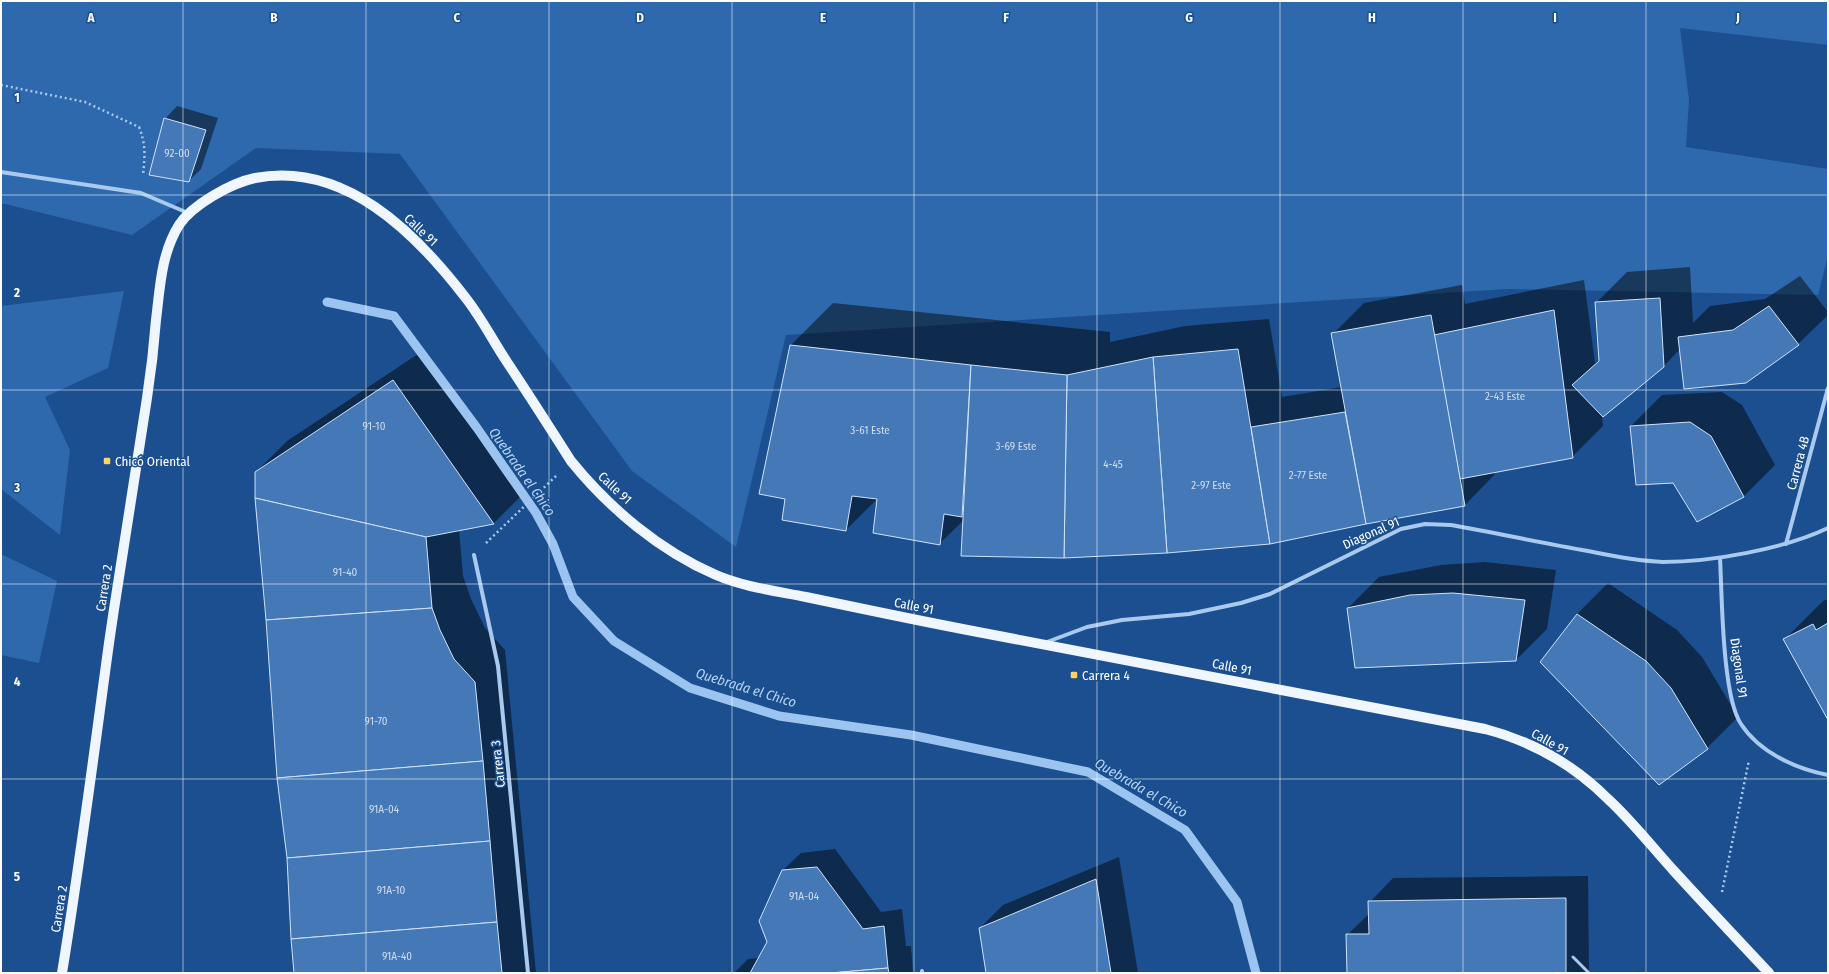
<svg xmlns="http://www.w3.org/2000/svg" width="1829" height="974" viewBox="0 0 1829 974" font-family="'Fira Sans Condensed',sans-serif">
  <rect width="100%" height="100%" fill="#1b4f8f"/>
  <!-- green -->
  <g fill="#2e69ad">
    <polygon points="1,1 1828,1 1828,45 1680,28 1689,100 1686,147 1828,169 1828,256 1818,295 1507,289 786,335 736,547 632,471 400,154 256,148 132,235 1,203"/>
    <polygon points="124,291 108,368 45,397 70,450 60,535 1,489 1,306"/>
    <polygon points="1,554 57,581 39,663 1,655"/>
  </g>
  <!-- shadow -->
  <g fill="#0007">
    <polygon points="177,106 218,118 201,169 189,181 165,119"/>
    <polygon points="1690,267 1693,323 1710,306 1765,299 1800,276 1828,312 1828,315 1798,344 1680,349 1663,367 1602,417 1603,426 1572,457 1495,472 1495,474 1464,506 1365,523 1270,543 1166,552 964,520 939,544 878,498 846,530 786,498 760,494 791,345 833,303 1110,332 1110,342 1185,326 1269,319 1282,397 1342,387 1333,334 1364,303 1462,285 1465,304 1584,280 1595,363 1600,359 1596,303 1627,272"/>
    <polygon points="424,350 525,492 494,523 459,530 463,576 471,599 485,628 505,650 536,973 295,973 288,858 278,778 256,498 256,472 287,441"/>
    <polygon points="1722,392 1742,405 1775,465 1744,496 1697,521 1674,482 1631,426 1662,395"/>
    <polygon points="1485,562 1556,570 1547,629 1516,660 1348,608 1379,577 1441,565"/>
    <polygon points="1608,583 1677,630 1702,657 1738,717 1707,748 1541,662 1577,614"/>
    <polygon points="1828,599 1828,718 1785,639 1823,601"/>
    <polygon points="835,849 881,912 902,909 906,946 911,946 913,973 734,973 748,959 759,958 769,942 782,871 801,853"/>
    <polygon points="1119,857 1138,973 987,973 980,928 1003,905"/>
    <polygon points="1588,876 1589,973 1348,973 1347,935 1370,913 1370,902 1393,878"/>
  </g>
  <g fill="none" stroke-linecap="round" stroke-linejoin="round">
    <!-- stream -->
    <polyline stroke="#9cc4f0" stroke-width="9" points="327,302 394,316 477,428 536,513 553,544 573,597 614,641 690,688 779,716 911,735 1088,772 1185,830 1237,902 1256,973"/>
  </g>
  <!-- building -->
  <g fill="#4478b7" stroke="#cfe3fa">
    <polygon points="164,118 206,130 189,182 149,175"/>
    <polygon points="1660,298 1664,367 1603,417 1572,385 1599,361 1595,302"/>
    <polygon points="1769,306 1799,345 1746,383 1684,389 1678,337 1733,330"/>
    <polygon points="1554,310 1573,458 1460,479 1434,335"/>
    <polygon points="1431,315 1465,506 1366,524 1331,333"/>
    <polygon points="790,345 971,365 962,517 944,514 940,545 873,533 877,499 852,496 846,531 782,520 785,499 759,494"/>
    <polygon points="1238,349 1270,544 1167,553 1153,357"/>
    <polygon points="1153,357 1167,553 1064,558 1067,375"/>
    <polygon points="971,365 1067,375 1064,558 961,556"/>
    <polygon points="393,380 494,524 426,537 255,498 255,472"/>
    <polygon points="1345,412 1366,524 1270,544 1251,427"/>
    <polygon points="1690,422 1711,436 1744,497 1697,522 1673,483 1636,485 1630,426"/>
    <polygon points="255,498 426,537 432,608 266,620"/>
    <polygon points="1453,593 1525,600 1516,661 1355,668 1347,608 1410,595"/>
    <polygon points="432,608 440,630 454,659 475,682 483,761 277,778 266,620"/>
    <polygon points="1577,614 1646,661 1671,688 1708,749 1659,785 1540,662"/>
    <polygon points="1828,623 1828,720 1783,639 1813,624 1816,630"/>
    <polygon points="483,761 490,841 287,858 277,778"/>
    <polygon points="490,841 497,922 291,939 287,858"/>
    <polygon points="817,867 863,929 884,926 888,968 831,973 750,973 767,942 759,921 782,870"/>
    <polygon points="1096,879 1111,973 986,973 979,928"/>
    <polygon points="1566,898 1566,973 1347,973 1346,934 1369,934 1368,901"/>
    <polygon points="497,922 502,973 294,973 291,939"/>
    <polygon points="888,968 889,973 831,973"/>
  </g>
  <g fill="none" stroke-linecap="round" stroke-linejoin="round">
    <!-- path -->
    <g stroke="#a9c9ee" stroke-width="2.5" stroke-dasharray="2 3" stroke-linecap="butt">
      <path d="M1,85L85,102L139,127C146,145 145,155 143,175"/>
      <polyline points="486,543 556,476"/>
      <polyline points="1722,892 1749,760"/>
    </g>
    <!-- service -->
    <polyline stroke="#a9c9ee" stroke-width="3" points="1573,957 1589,973"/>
    <!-- minor -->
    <g stroke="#a9c9ee" stroke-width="4">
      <polyline points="1,172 141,193 188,213"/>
      <polyline points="1786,544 1828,388"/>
      <polyline points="474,555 498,666 528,973"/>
      <path d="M1720,558C1722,594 1722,696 1741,724C1759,752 1796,769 1828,775"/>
      <path d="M1047,642L1087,627L1122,620L1189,614L1241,603L1270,594L1401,529L1425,524L1451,525C1496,533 1542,543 1588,551C1612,556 1638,561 1663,562C1711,562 1784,549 1828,528"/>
      <polyline points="922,971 922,973"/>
    </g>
    <!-- primary -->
    <path stroke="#f0f6ff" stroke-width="10" d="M62,973C80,863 94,753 109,643C121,561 134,479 147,398C151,372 154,346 156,320C160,288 161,254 179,225C192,205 231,183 255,178C344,161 415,232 465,297C481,317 493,341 507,362C529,395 550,428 571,461C609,508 660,551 716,575C744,587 776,591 806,597C863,609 920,621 978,632C1147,664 1316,696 1485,729C1531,741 1574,765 1608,799C1632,821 1652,847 1674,871C1705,905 1737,939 1769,973"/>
  </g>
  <!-- grid -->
  <path fill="none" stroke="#fff" stroke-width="1" stroke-opacity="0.55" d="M183,1V973M366,1V973M549,1V973M732,1V973M914,1V973M1097,1V973M1280,1V973M1463,1V973M1646,1V973M1,195H1828M1,390H1828M1,584H1828M1,779H1828"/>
  <!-- markers -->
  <g fill="#ffd166" stroke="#1b4f8f" stroke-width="1.5">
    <rect x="103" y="457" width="8" height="8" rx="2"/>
    <rect x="1070" y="671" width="8" height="8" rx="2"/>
  </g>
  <g text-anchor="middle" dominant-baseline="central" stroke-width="3" stroke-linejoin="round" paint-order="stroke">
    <!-- number labels -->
    <g font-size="11" fill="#d0dded">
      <text x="177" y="153">92-00</text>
      <text x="1505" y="396">2-43 Este</text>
      <text x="374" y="426">91-10</text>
      <text x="870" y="430">3-61 Este</text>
      <text x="1016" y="446">3-69 Este</text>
      <text x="1113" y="464">4-45</text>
      <text x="1308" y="475">2-77 Este</text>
      <text x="1211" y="485">2-97 Este</text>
      <text x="345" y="572">91-40</text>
      <text x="376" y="721">91-70</text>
      <text x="384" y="809">91A-04</text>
      <text x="391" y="890">91A-10</text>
      <text x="804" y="896">91A-04</text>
      <text x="397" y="956">91A-40</text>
    </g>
    <!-- street labels -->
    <g font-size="13" fill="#fff" stroke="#1b4f8f">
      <text transform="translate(421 230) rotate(43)">Calle 91</text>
      <text transform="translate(1798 463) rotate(-75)">Carrera 4B</text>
      <text transform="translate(615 488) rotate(43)">Calle 91</text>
      <text transform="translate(1371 533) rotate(-24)">Diagonal 91</text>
      <text transform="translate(104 588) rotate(-81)">Carrera 2</text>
      <text transform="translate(914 606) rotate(11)">Calle 91</text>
      <text transform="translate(1232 667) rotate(11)">Calle 91</text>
      <text transform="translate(1739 668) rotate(82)">Diagonal 91</text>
      <text transform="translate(1550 742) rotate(29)">Calle 91</text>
      <text transform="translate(498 764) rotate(-96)">Carrera 3</text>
      <text transform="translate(59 909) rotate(-81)">Carrera 2</text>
    </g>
    <!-- poi labels -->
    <g font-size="13" fill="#fff" stroke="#1b4f8f" text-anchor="start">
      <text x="115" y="461">Chicó Oriental</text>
      <text x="1082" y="675">Carrera 4</text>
    </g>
    <!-- water labels -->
    <g font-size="14" font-style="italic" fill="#b5d3f5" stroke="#1b4f8f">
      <text transform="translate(522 472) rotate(55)">Quebrada el Chico</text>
      <text transform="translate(746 688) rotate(17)">Quebrada el Chico</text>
      <text transform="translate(1141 788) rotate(30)">Quebrada el Chico</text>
    </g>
  </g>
  <g font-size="13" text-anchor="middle" font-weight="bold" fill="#fff" stroke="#1b4f8f" stroke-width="3" stroke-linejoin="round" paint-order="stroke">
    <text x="91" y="22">A</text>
    <text x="274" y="22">B</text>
    <text x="457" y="22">C</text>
    <text x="640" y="22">D</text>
    <text x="823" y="22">E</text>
    <text x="1006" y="22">F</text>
    <text x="1189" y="22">G</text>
    <text x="1372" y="22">H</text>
    <text x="1555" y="22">I</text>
    <text x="1738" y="22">J</text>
    <text x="17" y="102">1</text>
    <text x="17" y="297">2</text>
    <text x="17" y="492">3</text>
    <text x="17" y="686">4</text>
    <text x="17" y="881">5</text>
  </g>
  <!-- border -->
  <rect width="1829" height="974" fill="none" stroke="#ffffff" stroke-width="4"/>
</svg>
